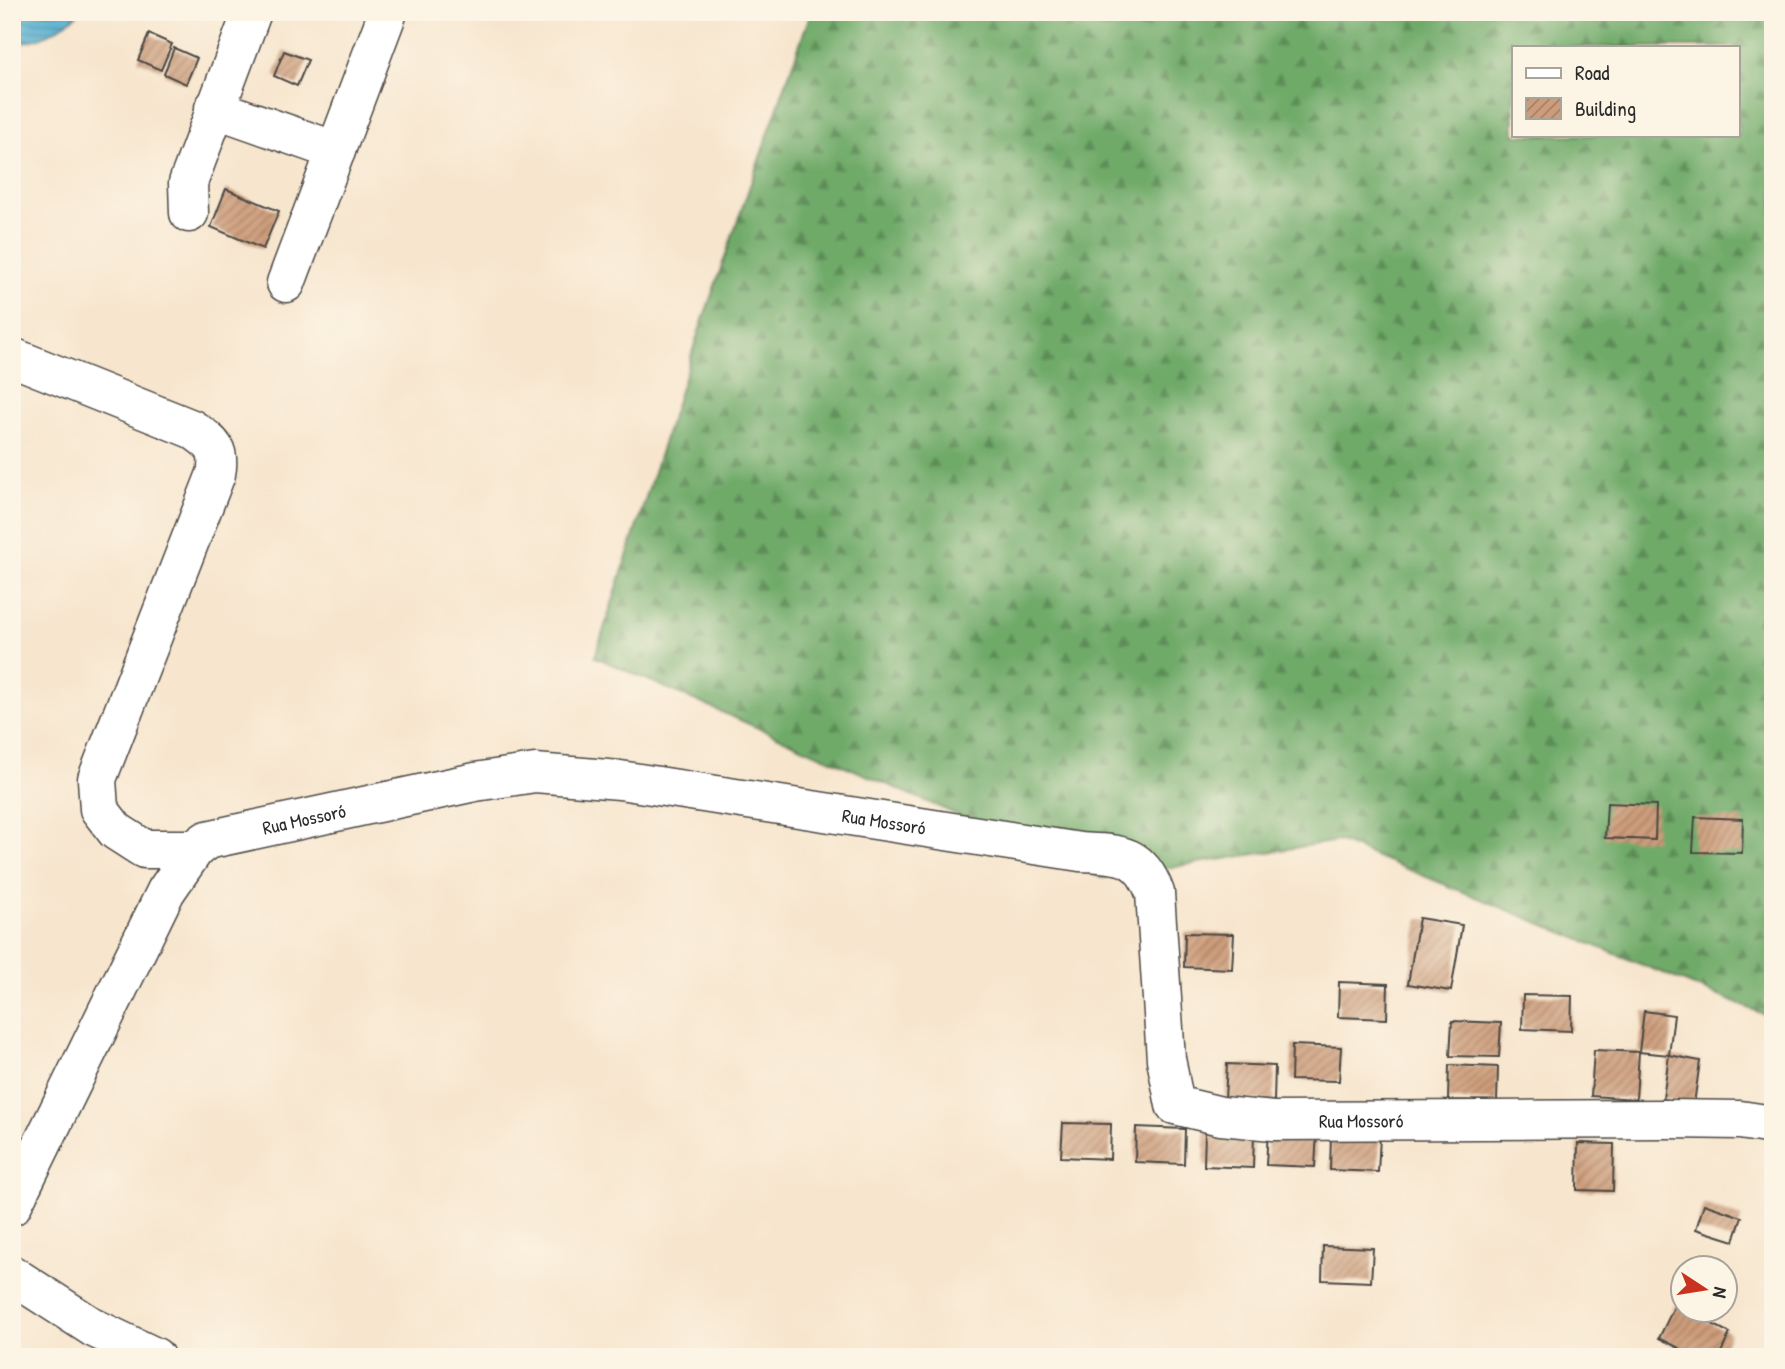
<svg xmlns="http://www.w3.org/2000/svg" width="1785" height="1369" viewBox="0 0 1785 1369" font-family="'Patrick Hand',sans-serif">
  <defs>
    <pattern id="forest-firs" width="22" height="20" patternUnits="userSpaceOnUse" patternTransform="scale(1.75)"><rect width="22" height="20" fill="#70aa69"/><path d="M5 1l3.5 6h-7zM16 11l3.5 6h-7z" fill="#5c8b57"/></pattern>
    <pattern id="water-rules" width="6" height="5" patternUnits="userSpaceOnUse" patternTransform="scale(1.75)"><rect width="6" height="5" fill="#51adcf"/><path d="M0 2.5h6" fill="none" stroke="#438da8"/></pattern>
    <pattern id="building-hatch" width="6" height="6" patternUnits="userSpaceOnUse" patternTransform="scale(1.75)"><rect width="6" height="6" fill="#cd9d7b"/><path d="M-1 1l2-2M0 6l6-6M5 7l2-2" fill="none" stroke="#a78065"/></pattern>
  </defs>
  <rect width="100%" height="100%" fill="#fcf5e5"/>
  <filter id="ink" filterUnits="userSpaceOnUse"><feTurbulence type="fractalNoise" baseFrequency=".0143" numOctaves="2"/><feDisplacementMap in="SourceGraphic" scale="14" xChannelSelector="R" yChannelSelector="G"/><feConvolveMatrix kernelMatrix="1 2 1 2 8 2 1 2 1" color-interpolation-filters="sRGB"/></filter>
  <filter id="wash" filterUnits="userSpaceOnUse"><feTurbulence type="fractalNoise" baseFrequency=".00686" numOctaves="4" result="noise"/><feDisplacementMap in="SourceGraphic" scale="28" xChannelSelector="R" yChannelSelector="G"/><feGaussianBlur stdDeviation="1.57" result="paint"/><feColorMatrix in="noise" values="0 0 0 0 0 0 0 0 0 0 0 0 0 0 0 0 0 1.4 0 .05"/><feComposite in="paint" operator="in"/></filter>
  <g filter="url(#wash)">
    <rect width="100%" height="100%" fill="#f7e5cd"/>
    <!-- forest -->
    <path fill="url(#forest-firs)" stroke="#4e6a4a" stroke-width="2" fill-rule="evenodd" d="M811,12H1773V1018L1338,841L1102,878L595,657L699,331ZM1514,47H1738V135H1514Z"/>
    <!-- water -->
    <path fill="url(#water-rules)" stroke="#3e6c7d" stroke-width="2" d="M12,12H80C60,29 39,43 12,43Z"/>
    <g id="blocks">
      <!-- building -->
      <g fill="url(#building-hatch)">
        <polygon points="149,34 172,44 161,70 138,60"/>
        <polygon points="174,48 197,58 186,84 164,74"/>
        <polygon points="284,51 308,60 297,86 274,76"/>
        <polygon points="226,189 279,211 263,249 211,227"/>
        <polygon points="1607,803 1656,805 1655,840 1605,838"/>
        <polygon points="1695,817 1743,819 1742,853 1693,852"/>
        <polygon points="1419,918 1462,925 1451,991 1408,984"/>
        <polygon points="1185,933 1234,934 1232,969 1184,967"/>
        <polygon points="1339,982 1388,984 1387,1019 1338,1017"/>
        <polygon points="1523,995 1572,996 1571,1031 1522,1029"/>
        <polygon points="1644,1011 1674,1015 1669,1055 1639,1052"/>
        <polygon points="1452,1021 1501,1023 1499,1057 1450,1056"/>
        <polygon points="1292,1045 1341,1047 1339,1081 1291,1080"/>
        <polygon points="1594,1050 1639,1052 1636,1099 1591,1096"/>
        <polygon points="1669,1055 1700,1061 1694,1104 1663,1099"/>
        <polygon points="1227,1064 1275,1066 1274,1101 1225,1099"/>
        <polygon points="1449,1065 1498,1067 1497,1101 1448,1100"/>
        <polygon points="1063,1123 1111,1124 1110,1159 1061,1157"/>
        <polygon points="1136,1127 1185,1129 1184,1164 1135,1162"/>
        <polygon points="1205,1131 1254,1133 1253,1168 1204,1166"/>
        <polygon points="1268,1131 1317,1132 1315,1167 1266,1165"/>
        <polygon points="1331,1135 1380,1137 1378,1172 1330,1170"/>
        <polygon points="1578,1143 1614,1144 1613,1191 1577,1190"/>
        <polygon points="1704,1204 1742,1217 1734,1241 1696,1229"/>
        <polygon points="1323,1246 1373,1248 1371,1282 1322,1280"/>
        <polygon points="1675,1305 1730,1333 1719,1357 1697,1357 1659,1338"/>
      </g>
    </g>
  </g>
  <g filter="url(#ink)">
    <use href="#blocks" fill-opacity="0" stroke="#4a4743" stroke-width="2"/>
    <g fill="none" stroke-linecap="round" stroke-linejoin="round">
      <defs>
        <g id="minor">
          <polyline points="214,108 336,151"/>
          <polyline points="189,213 188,183 252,12"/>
          <polyline points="286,283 388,12"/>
          <path d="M12,357L192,429C212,443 221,448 216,474L97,779L99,809L116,831L144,849H195"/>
          <path id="s1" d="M12,1206L166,891L195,849L207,840L475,782L535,773L620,780L1080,852C1119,854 1140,852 1155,893L1166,1059L1175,1105L1221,1116L1273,1121L1668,1119L1740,1120L1773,1125"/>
          <polyline points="12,1275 94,1328 155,1357"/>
        </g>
      </defs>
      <!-- minor casing -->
      <use href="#minor" stroke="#4a4743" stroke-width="41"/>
      <!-- minor -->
      <use href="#minor" stroke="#fff" stroke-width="38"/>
    </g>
  </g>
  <g text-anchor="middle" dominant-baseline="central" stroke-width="5" stroke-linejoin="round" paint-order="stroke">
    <!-- street labels -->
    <g font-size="19" fill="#2b2b2b" stroke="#fcf5e5">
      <text stroke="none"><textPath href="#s1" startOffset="516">Rua Mossoró</textPath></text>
      <text stroke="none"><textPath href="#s1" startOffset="1104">Rua Mossoró</textPath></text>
      <text stroke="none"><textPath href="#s1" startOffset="1797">Rua Mossoró</textPath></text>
    </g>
  </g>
  <!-- margin -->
  <rect width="1785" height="1369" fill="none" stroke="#fcf5e5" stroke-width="42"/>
  <!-- legend -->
  <rect x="1512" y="46" width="228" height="91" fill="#fcf5e5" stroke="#a8a49b" stroke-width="2"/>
  <rect x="1526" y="68" width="35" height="10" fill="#ffffff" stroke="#a8a49b" stroke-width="2"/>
  <text x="1575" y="80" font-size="21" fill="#2b2b2b">Road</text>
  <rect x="1526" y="98" width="35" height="21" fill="url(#building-hatch)" stroke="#a8a49b" stroke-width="2"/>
  <text x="1575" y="116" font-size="21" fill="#2b2b2b">Building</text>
  <!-- north arrow -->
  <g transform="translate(1704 1289) rotate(102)"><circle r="33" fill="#fcf5e5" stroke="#a8a49b" stroke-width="2"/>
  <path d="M0-5L12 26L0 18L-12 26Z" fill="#c8321e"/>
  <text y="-10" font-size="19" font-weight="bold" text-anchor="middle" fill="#2b2b2b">N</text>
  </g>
</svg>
